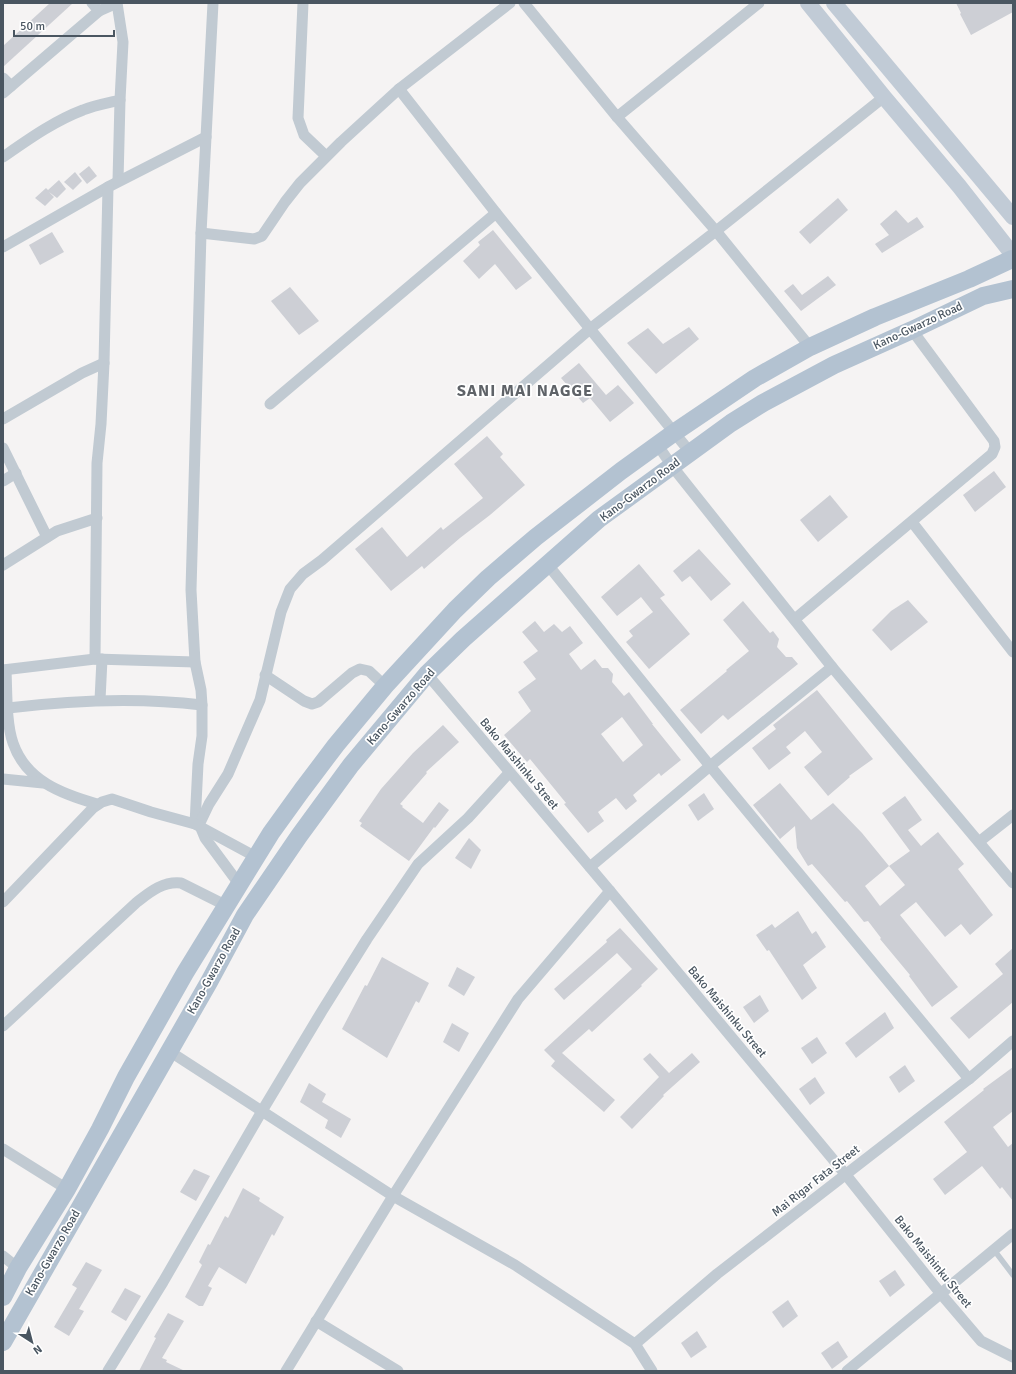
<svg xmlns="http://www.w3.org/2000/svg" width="1016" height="1374" viewBox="0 0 1016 1374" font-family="Signika,sans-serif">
  <rect width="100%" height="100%" fill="#f5f3f3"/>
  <!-- building -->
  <g fill="#cdcfd5" fill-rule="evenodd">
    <polygon points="50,3 73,3 3,67 3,46"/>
    <polygon points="956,3 1013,3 1013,12 971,35 960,14 961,13"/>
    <polygon points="89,166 97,176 87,184 79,174"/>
    <polygon points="75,172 82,181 73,190 64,182"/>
    <polygon points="59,180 66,189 57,198 49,192 54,197 45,206 35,198 46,188 48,190"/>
    <polygon points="838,198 848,210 810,244 799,232"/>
    <polygon points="896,210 908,223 917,217 924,227 882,253 875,244 889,235 880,224"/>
    <polygon points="493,230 532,278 516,290 495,264 479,279 463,261 480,245 478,242"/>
    <polygon points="52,232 64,252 40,265 29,245"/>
    <polygon points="828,276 836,285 801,311 784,291 793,284 802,295"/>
    <polygon points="290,287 319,321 299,335 271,301"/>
    <polygon points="689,327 699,339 656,374 627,343 648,328 663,344"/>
    <polygon points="579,363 606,395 618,385 634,403 610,422 590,398 583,403 561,378"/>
    <polygon points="487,436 503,454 500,457 525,485 490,515 460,538 424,569 422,566 391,591 355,549 382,527 407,557 441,527 443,530 483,498 454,464"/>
    <polygon points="994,471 1006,487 975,512 963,495"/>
    <polygon points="830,495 848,517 818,542 800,520"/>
    <polygon points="699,549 731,584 711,601 690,576 682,582 673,571"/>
    <polygon points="639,564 665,595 660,598 690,634 649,669 626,642 633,636 629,631 653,612 641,597 617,616 601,597"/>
    <polygon points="908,600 928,622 891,651 872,630 891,611"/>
    <polygon points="743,601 770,633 773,631 779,639 777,647 786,657 792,657 798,664 728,720 723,715 701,734 680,710 727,671 726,670 749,651 723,620"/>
    <path d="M535,621L544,632L554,624L562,632L570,626L583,643L569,654L581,670L595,659L602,668H608L613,674L612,682L624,696L629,692L653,724H652L681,760L661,776L659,773L633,795L637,801L626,810L616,798L598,812L604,821L588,833L564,804L566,803L530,759L527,762L504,735L531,711L518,692L536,679L523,662L538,651L522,632ZM622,717L643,745L623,762L601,734Z"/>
    <polygon points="817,690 873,759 849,776 850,777 828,796 804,767 822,752 805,731 786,747 791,753 769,770 752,748 776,729 773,725"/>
    <polygon points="443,725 459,742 426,772 427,773 400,804 403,806 402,807 423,823 439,802 449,810 435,828 434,827 409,861 360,826 362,823 359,821 381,789 413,753"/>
    <path d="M780,783L811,820L833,803L862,833L889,866L910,851L882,813L905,796L922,820L908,830L921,846L938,832L964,864L958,869L993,915L970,935L961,924L945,937L916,902L900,915L958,987L932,1007L909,976L910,975L880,939L881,938L868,921L864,922L847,901L845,902L812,864L808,866L797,848L795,826L780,839L753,805ZM889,866L905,885L880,906L865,886Z"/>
    <polygon points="704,793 714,809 698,821 688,805"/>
    <polygon points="469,838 481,850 471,869 455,858"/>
    <polygon points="798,911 812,934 816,931 826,947 803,965 817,988 802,1000 769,950 767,951 756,935 772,924 775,928"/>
    <polygon points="620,928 658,969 641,985 642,986 592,1032 589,1029 562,1053 615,1100 604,1112 551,1066 555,1061 544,1050 632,969 617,953 564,1000 554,989 607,942 606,940"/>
    <polygon points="1013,948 1013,1002 969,1039 950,1018 1003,974 995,964"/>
    <polygon points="382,957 429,983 419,1003 416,1001 387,1058 342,1029 365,985 367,986"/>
    <polygon points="457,967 475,977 464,996 448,986"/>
    <polygon points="760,995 769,1011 754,1023 743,1007"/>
    <polygon points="885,1012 894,1028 856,1058 845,1043"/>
    <polygon points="452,1023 469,1033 459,1052 443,1042"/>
    <polygon points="817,1037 827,1053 812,1064 801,1048"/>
    <polygon points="650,1053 669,1073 692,1053 700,1062 663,1095 664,1096 632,1129 620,1117 659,1077 643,1059"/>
    <polygon points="905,1065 915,1081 899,1093 889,1077"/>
    <polygon points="1013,1067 1013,1111 993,1127 1008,1147 1013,1143 1013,1201 1002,1187 1000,1189 982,1166 945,1195 933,1179 967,1152 944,1122 984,1090 983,1089"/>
    <polygon points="815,1077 825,1093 810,1105 799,1089"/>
    <polygon points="309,1083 326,1094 322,1102 351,1119 341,1138 325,1128 328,1120 300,1102"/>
    <polygon points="194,1169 210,1176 196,1201 180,1192"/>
    <polygon points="243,1188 260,1198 259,1201 284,1217 274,1236 272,1234 246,1284 219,1267 208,1286 212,1288 203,1306 199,1306 185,1297 202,1265 199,1262 208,1244 210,1245 225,1216 228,1218"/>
    <polygon points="86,1262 102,1270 79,1309 84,1311 69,1336 54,1327 77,1288 72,1285"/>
    <polygon points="895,1270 905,1285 890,1297 879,1281"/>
    <polygon points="125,1288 141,1296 126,1321 111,1312"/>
    <polygon points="788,1300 798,1316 783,1328 772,1312"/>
    <polygon points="168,1313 184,1321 162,1358 167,1360 166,1362 185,1371 139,1371 156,1338 154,1337"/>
    <polygon points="697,1331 707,1347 691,1358 681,1343"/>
    <polygon points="838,1341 848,1357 832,1369 821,1353"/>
  </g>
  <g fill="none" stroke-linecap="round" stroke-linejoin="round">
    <!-- lane -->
    <polyline stroke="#c1cad2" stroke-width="5.5" points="994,1250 1013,1275"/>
    <!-- street -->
    <g stroke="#c1cad2" stroke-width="11">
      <polyline points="92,3 99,11"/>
      <polyline points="117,3 123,42 120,100 118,181"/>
      <polyline points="303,3 298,118 304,135 326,156"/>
      <polyline points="524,3 617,117 716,231 810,347"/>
      <polyline points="3,78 11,86"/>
      <polyline points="399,89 496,213 690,452"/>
      <polyline points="3,93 99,11 117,3"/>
      <polyline points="617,117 759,3"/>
      <path d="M3,157C29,139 54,121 83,110C95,105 108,103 120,100"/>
      <polyline points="201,233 254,239 262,236 285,202 300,183 341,142 399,89 510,3"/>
      <polyline points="3,247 108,187 206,137"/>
      <polyline points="270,404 496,213"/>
      <polyline points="3,419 82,373 104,363"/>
      <polyline points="657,444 672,466 832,667 1013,883"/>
      <polyline points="3,448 47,537"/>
      <polyline points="3,481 16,473"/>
      <polyline points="912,522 1013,652"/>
      <polyline points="3,565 57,531 97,518"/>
      <polyline points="548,565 710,766 969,1079"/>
      <polyline points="795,619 992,454 995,447 994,441 912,330"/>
      <polyline points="95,659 97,463 101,424 104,363 108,187"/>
      <polyline points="3,670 95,659 195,662"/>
      <path d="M6,670C7,691 6,723 13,743C26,781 62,794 97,804"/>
      <polyline points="427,674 610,891 846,1175 941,1294 981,1341 1013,1357"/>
      <polyline points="265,675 304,701 312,704 318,702 352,673 360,669 369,671 385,686"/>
      <polyline points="100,700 102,659"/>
      <path d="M8,708C73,700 137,697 202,705"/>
      <polyline points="3,779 43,783"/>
      <polyline points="195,824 198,764 202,736 202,705 201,690 195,662 191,590 201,233 213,3"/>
      <polyline points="199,825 209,804 228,774 260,700 281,612 290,589 303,574 322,560 591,328 716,231 884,97"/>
      <polyline points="200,826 205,838 239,884"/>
      <polyline points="980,841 1013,815"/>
      <polyline points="590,867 710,766 832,667"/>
      <polyline points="3,902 93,808 102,802 112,799 151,812 195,824 256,857"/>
      <path d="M3,1026L137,902C150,892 163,881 181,883L227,906"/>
      <polyline points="169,1051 393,1196 515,1265 635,1344 652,1371"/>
      <polyline points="3,1149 67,1189"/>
      <polyline points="3,1256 18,1268"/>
      <polyline points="316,1321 398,1371"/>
      <polyline points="635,1344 717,1274 969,1079 1013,1041"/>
      <polyline points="108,1371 163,1282 262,1111 322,1011 367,939 418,864 468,818 509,773"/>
      <polyline points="286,1371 393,1196 518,999 610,891"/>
      <polyline points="847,1371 1013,1234"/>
    </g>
    <!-- secondary -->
    <g stroke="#c1cbd6" stroke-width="16">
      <polyline points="808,3 884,97 959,186 1013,255"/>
      <polyline points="834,3 1013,217"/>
    </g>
    <!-- primary -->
    <g stroke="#b3c2d1" stroke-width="18">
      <polyline points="3,1297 18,1268 67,1189 100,1129 126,1077 185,973 271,833 302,790 336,745 385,686 455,610 488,578 536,537 621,471 675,432 755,378 810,347 875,317 969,279 1012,259"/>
      <polyline points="3,1342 209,982 245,915 299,836 351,765 427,674 463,639 599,519 731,423 763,403 834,365 912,330 983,296 1013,289"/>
    </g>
  </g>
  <g text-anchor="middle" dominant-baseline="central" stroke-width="3.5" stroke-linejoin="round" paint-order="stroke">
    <!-- street labels -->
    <g font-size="12" fill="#4a5661" stroke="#fff">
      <text transform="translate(918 326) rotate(-25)">Kano-Gwarzo Road</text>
      <text transform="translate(640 490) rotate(-37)">Kano-Gwarzo Road</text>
      <text transform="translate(401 707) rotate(-49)">Kano-Gwarzo Road</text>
      <text transform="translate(519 764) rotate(50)">Bako Maishinku Street</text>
      <text transform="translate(214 971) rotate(-61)">Kano-Gwarzo Road</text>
      <text transform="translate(727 1012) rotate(50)">Bako Maishinku Street</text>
      <text transform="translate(816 1181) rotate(-38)">Mai Rigar Fata Street</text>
      <text transform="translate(53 1253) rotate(-60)">Kano-Gwarzo Road</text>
      <text transform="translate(933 1262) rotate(51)">Bako Maishinku Street</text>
    </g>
    <!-- district labels -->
    <g font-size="16" font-weight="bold" letter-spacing="1" fill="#5f6368" stroke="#fff">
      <text x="525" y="391">SANI MAI NAGGE</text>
    </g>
  </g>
  <!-- border -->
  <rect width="1016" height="1374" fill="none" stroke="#4a5661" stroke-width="8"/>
  <!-- north arrow -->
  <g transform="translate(32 1342) rotate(144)" stroke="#ffffff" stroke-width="3" paint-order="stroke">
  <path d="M0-3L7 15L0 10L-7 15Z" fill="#4a5661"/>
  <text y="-6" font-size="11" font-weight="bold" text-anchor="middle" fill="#4a5661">N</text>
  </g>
  <!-- scale -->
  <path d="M14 30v6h100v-6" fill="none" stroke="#4a5661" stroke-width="2"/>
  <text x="20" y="30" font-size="12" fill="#4a5661" stroke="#ffffff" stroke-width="3" paint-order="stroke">50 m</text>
</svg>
